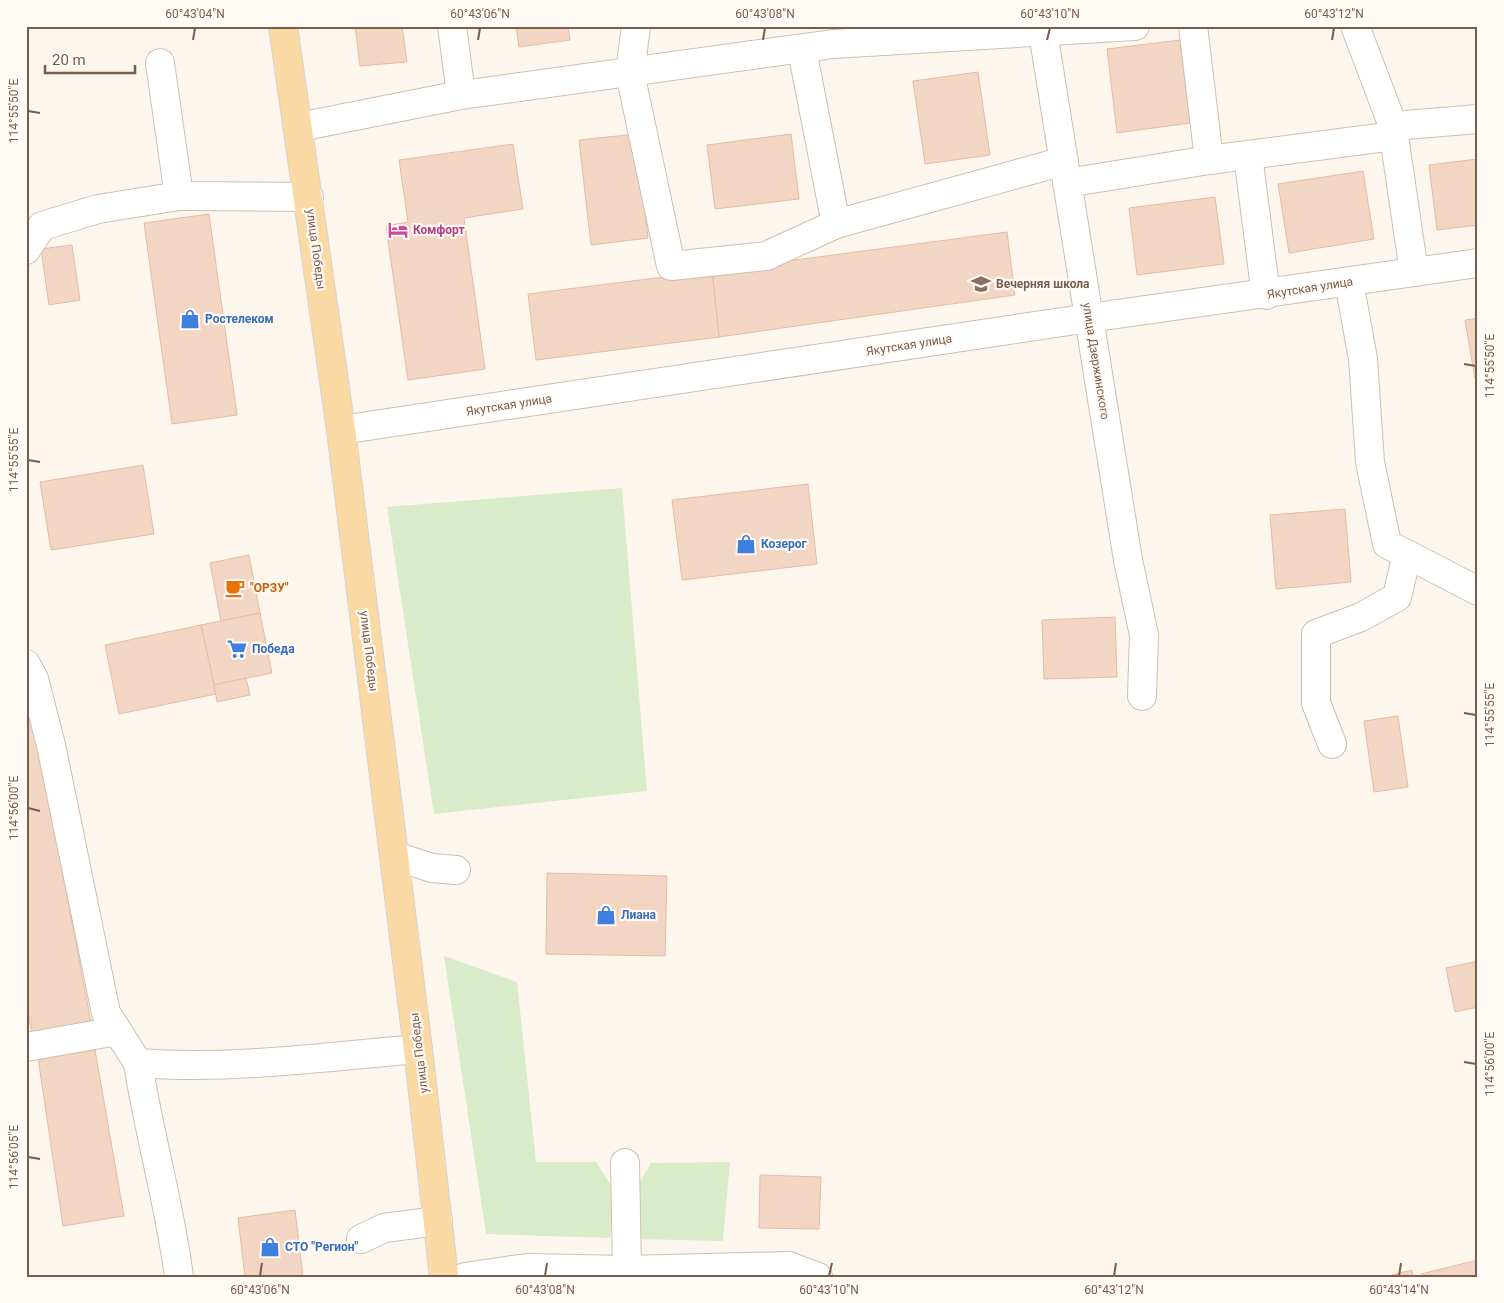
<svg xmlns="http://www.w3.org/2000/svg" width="1504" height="1303" viewBox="0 0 1504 1303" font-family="Roboto,sans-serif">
  <rect width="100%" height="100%" fill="#fdf6ec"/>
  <!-- green -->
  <g fill="#d8ecc9">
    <polygon points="622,488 647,791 434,814 387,507"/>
    <polygon points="444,956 517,982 536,1162 596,1162 616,1193 610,1238 486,1234"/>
    <polygon points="730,1162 723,1241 634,1239 633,1194 651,1163"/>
  </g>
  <!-- building -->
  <g fill="#f3d5c3" stroke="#e6bba3">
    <polygon points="355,26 402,26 407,62 360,66"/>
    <polygon points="516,26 568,26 570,40 519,47"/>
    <polygon points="1180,40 1190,123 1117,133 1107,49"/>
    <polygon points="978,72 990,155 925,164 913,81"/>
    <polygon points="636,134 648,238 591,245 579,140"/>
    <polygon points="791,134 799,199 715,209 707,145"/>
    <polygon points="513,144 523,209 464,218 485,369 408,380 386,226 408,222 399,160"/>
    <polygon points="1478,159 1478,225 1437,230 1429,165"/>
    <polygon points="1363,171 1374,239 1289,253 1278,184"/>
    <polygon points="1215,197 1224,264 1137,275 1129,208"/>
    <polygon points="209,214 237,415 172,424 144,223"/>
    <polygon points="1007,232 1015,295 719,337 712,271"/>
    <polygon points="72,245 80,300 49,305 41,249"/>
    <polygon points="712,271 719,337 536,360 528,294"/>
    <polygon points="1478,318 1478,377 1475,378 1465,320"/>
    <polygon points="143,465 154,534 51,550 40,482"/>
    <polygon points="808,484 817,564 682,580 672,500"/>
    <polygon points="1345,509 1351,582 1276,589 1270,515"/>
    <polygon points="249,555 260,613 221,621 210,563"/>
    <polygon points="260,613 272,673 214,685 201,625"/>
    <polygon points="1115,617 1117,677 1044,679 1042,620"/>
    <polygon points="201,625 216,694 119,714 105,645"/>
    <polygon points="246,678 250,695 217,702 214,685"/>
    <polygon points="1398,716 1408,787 1374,792 1364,721"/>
    <polygon points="33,719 91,1022 32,1033 26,1003 26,720"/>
    <polygon points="547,873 667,876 665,956 546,954"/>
    <polygon points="1478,961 1478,1007 1455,1012 1446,968"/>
    <polygon points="95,1050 124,1216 63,1226 38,1058"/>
    <polygon points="760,1175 821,1177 819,1229 759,1228"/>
    <polygon points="295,1210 303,1277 245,1277 238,1218"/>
    <polygon points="1478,1260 1478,1277 1421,1277 1421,1274"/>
    <polygon points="1412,1270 1413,1277 1384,1277"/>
  </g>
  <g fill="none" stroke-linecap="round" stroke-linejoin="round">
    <defs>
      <g id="minor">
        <polyline points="452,26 461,95"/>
        <polyline points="636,26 630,73 671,266 766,256 836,224 1064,161"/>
        <polyline points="1042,26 1128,560 1144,635 1142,696"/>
        <polyline points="1193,26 1209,160"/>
        <polyline points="1355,26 1393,126"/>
        <polyline points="802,50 836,224"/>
        <polyline points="160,63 179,196 309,197"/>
        <polyline points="299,127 461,95 833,44 1135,26"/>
        <polyline points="1394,136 1414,272"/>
        <polyline points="1248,156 1266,295"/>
        <polyline points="1067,183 1209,160 1394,136 1393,126 1478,119"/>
        <polyline points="26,250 42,226 98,209 179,196"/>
        <polyline points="1349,282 1363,359 1370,462 1387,544 1478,591"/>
        <polyline points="341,430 1089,318 1478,263"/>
        <path d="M26,664L34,679L51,745L106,1013L138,1063C232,1070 325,1057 418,1049"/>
        <polyline points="1332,744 1316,703 1316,634 1361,617 1397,597 1407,554"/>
        <polyline points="395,856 432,868 456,870"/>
        <polyline points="26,1047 117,1031"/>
        <path d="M138,1063C149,1135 170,1205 179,1277"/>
        <polyline points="625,1163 627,1270"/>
        <polyline points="361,1239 384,1228 438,1221"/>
        <polyline points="465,1277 527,1268 627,1270 789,1266 818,1277"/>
      </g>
      <polyline id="major" points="283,26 341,430 418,1049 444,1277"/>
    </defs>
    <!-- minor casing -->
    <use href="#minor" stroke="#d1beb0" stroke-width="30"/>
    <!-- major casing -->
    <use href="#major" stroke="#dad1cd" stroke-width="30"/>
    <!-- minor -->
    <use href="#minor" stroke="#fff" stroke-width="28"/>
    <!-- major -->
    <use href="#major" stroke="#fbd9a5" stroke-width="28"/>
  </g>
  <!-- ticks -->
  <path fill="none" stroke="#7a5c4d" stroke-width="2" d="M193,40L195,28M478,40L480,28M763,40L765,28M1047,40L1050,28M1332,40L1334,28M28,111L40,113M1464,364L1476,366M28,460L40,462M1464,713L1476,715M28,808L40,811M1464,1062L1476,1064M28,1157L40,1159M260,1276L262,1263M545,1276L547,1263M829,1276L832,1263M1114,1276L1116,1263M1399,1276L1401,1263"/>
  <!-- icons -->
  <defs>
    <symbol id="hotel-bare" viewBox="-9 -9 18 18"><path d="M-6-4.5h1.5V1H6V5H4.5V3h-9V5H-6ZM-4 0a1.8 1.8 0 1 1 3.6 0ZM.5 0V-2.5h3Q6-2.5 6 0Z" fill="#d1479c" stroke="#fffaf3" stroke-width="2.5" paint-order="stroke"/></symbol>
    <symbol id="school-bare" viewBox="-9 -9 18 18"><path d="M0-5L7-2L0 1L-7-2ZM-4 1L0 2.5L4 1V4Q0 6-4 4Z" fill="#8d6e63" stroke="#fffaf3" stroke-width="2.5" paint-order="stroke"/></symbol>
    <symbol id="shop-bare" viewBox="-9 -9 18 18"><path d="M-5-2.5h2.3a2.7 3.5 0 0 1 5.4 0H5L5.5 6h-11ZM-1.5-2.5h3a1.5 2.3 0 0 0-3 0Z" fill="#3f7fe0" stroke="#fffaf3" stroke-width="2.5" paint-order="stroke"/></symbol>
    <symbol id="cafe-bare" viewBox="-9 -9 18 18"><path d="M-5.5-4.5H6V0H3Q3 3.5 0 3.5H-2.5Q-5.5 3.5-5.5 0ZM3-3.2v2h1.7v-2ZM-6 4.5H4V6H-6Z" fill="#e8710a" stroke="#fffaf3" stroke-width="2.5" paint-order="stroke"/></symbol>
    <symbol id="supermarket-bare" viewBox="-9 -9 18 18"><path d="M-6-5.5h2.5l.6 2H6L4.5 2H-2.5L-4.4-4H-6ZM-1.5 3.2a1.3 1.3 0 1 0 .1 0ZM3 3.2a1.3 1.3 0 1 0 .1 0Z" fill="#3f7fe0" stroke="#fffaf3" stroke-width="2.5" paint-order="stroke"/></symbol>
  </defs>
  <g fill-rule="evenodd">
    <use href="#hotel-bare" x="384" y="216" width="28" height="28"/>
    <use href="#school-bare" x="967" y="270" width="28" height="28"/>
    <use href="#shop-bare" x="176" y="305" width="28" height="28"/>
    <use href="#shop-bare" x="732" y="530" width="28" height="28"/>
    <use href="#cafe-bare" x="221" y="574" width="28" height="28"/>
    <use href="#supermarket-bare" x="223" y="635" width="28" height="28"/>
    <use href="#shop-bare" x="592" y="901" width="28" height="28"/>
    <use href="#shop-bare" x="256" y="1233" width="28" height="28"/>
  </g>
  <g text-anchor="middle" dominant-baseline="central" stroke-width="4.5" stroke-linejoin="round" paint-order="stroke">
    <!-- hotel labels -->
    <g font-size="12" font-weight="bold" fill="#b23c85" stroke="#fffaf3" text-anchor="start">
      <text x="413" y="230">Комфорт</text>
    </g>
    <!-- street labels -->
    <g font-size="12" fill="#7a5c4d" stroke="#fffaf3">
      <text transform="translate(316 249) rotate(82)">улица Победы</text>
      <text transform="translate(1310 288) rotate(-9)">Якутская улица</text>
      <text transform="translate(909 345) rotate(-9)">Якутская улица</text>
      <text transform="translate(1096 361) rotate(81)">улица Дзержинского</text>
      <text transform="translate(509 405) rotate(-9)">Якутская улица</text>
      <text transform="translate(369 651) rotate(83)">улица Победы</text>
      <text transform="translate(419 1053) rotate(-97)">улица Победы</text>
    </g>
    <!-- education labels -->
    <g font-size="12" font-weight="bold" fill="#785e54" stroke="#fffaf3" text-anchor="start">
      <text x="996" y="284">Вечерняя школа</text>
    </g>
    <!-- shop labels -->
    <g font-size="12" font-weight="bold" fill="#366cbe" stroke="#fffaf3" text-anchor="start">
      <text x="205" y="319">Ростелеком</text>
      <text x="761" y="544">Козерог</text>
      <text x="252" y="649">Победа</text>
      <text x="621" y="915">Лиана</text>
      <text x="285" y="1247">СТО "Регион"</text>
    </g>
    <!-- food labels -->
    <g font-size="12" font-weight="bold" fill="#c56008" stroke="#fffaf3" text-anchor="start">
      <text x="250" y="588">"ОРЗУ"</text>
    </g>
  </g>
  <!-- border -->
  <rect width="1504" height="1303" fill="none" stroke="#fffaf3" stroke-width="55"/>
  <!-- scale -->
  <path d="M45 65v8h90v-8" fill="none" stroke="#7a5c4d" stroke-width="2.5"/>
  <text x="52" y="65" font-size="15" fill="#7a5c4d" stroke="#fffaf3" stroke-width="4" paint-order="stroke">20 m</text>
  <rect x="28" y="28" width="1448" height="1248" fill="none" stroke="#7a5c4d" stroke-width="2"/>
  <g font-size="12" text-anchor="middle" fill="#7a5c4d">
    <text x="195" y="18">60°43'04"N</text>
    <text x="480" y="18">60°43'06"N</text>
    <text x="765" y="18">60°43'08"N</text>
    <text x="1050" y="18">60°43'10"N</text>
    <text x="1334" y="18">60°43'12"N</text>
    <text transform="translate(14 111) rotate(-90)" y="4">114°55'50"E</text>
    <text transform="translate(1490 366) rotate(-90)" y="4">114°55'50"E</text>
    <text transform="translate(14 460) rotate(-90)" y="4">114°55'55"E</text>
    <text transform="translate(1490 715) rotate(-90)" y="4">114°55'55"E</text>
    <text transform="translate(14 808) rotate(-90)" y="4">114°56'00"E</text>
    <text transform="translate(1490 1064) rotate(-90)" y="4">114°56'00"E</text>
    <text transform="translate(14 1157) rotate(-90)" y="4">114°56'05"E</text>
    <text x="260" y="1294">60°43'06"N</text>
    <text x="545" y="1294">60°43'08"N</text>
    <text x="829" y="1294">60°43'10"N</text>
    <text x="1114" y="1294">60°43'12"N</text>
    <text x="1399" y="1294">60°43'14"N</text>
  </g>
</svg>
